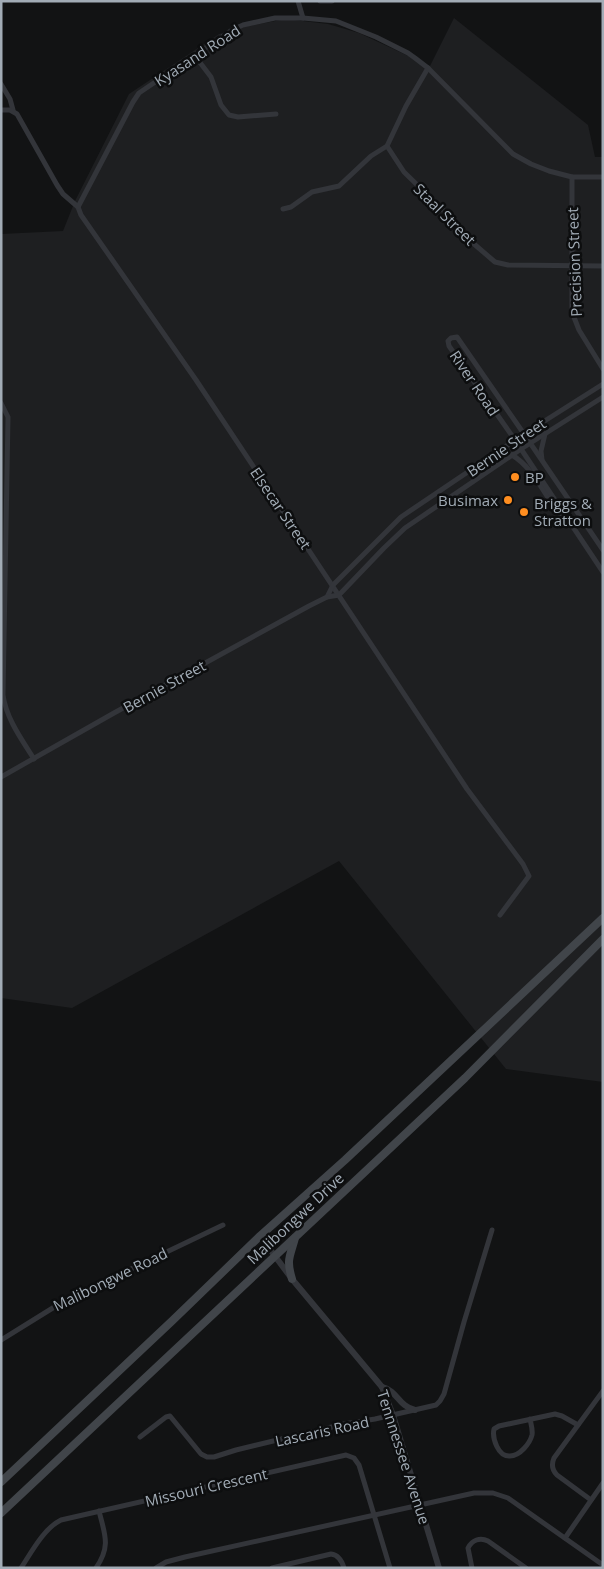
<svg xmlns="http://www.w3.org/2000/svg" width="604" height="1569" viewBox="0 0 604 1569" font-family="'Open Sans',sans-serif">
  <rect width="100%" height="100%" fill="#121314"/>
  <!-- built -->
  <polygon fill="#1e1f21" points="454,18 588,125 595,157 603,157 603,1082 506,1069 339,861 72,1008 1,998 1,234 63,231 75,201 129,94 219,34 248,26 286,19 328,24 359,33 430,66"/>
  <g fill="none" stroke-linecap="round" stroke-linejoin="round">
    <!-- minor -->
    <g stroke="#33353a" stroke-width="5">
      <polyline points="298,1 303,18"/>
      <polyline points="320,1 332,1"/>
      <polyline points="195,56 211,77 221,105 229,115 238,117 276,114"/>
      <polyline points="428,68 406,106 387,146 404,172 447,214 474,244 495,262 508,265 603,266"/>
      <polyline points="1,84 10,99 13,110"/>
      <polyline points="1,110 10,110 17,114 57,185 63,194 78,207 81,215 196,380 467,789 523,864 529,876 500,915"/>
      <polyline points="572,177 572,312 579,330 603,369"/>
      <polyline points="78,207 133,102 139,93 232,30 243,25 275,18 303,18 336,21 376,37 408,53 415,58 428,68 513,154 531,164 549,171 572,177 603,177"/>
      <polyline points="283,209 291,207 312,192 339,186 371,156 387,146"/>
      <path d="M1,403L8,417L3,695C6,718 22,740 34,759"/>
      <path d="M512,455C537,470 546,502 567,522"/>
      <polyline points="542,460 541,451 545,434"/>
      <polyline points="603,550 524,434 457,337 451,338 448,341 449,346 515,440 603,572"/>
      <polyline points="327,597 333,585 401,517 524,434 603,384"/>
      <polyline points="1,777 114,713 309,606 327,597 339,595 384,548 405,528 521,449 603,397"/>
      <polyline points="1,1340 64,1301 223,1225"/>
      <path d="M530,1419C531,1424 533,1430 532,1435C530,1443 520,1456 510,1456C498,1457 492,1438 494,1429L499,1426L555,1414L562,1416L578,1425"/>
      <polyline points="140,1437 166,1417 170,1416 201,1454 207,1457 214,1457 236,1450 344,1424 375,1419 436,1405 440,1401 444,1394 464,1322 492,1230"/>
      <path d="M591,1500L557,1475C552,1470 551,1465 554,1458L603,1391"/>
      <polyline points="565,1538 603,1483"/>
      <path d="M21,1568C31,1553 44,1528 61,1520L346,1455L354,1458L359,1465L390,1568"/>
      <path d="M96,1568C111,1546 105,1535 99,1511"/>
      <polyline points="156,1568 166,1562 185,1557 474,1493 493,1493 508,1498 603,1565"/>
      <path d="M272,1568L331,1554C339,1555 342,1561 344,1568"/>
      <path d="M472,1568L468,1548C472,1540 480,1537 488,1541L526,1568"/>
    </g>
    <!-- tertiary -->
    <g stroke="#33353a" stroke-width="6">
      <polyline points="260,1236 292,1279 382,1387 393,1415 439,1568"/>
      <path d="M382,1387C398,1391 398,1406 415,1410"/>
    </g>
    <!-- secondary -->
    <g stroke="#41454a" stroke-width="8">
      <path d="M292,1279C286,1259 290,1257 295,1238"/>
      <polyline points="1,1482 172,1321 260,1236 345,1160 603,918"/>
      <polyline points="1,1513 465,1078 603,939"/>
    </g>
  </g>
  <!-- markers -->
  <g fill="#ff8e20" stroke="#0d0e0f" stroke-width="2">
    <circle cx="515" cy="477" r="5"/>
    <circle cx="508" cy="500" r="5"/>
    <circle cx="524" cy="512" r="5"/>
  </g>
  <g text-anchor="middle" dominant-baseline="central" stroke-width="5" stroke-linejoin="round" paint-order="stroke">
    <!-- street labels -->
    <g font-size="15" fill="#a2acb6" stroke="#0d0e0f">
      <text transform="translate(197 55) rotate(-33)">Kyasand Road</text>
      <text transform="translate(445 214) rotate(45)">Staal Street</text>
      <text transform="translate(574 262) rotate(-92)">Precision Street</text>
      <text transform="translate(475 383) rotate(56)">River Road</text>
      <text transform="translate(506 447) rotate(-34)">Bernie Street</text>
      <text transform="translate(281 508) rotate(56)">Elsecar Street</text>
      <text transform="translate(164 686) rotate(-29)">Bernie Street</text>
      <text transform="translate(295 1218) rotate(-43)">Malibongwe Drive</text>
      <text transform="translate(110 1279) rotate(-26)">Malibongwe Road</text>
      <text transform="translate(322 1431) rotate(-12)">Lascaris Road</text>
      <text transform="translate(404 1457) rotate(72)">Tennnessee Avenue</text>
      <text transform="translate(206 1487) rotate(-13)">Missouri Crescent</text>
    </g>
    <!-- poi labels -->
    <g font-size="15" fill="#a2acb6" stroke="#0d0e0f" text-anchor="start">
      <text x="525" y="477">BP</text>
      <text x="498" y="500" text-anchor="end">Busimax</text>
      <text x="534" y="503">Briggs &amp;<tspan x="534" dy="17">Stratton</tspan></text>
    </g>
  </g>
  <!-- border -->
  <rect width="604" height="1569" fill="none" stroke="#a2acb6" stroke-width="5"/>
</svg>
